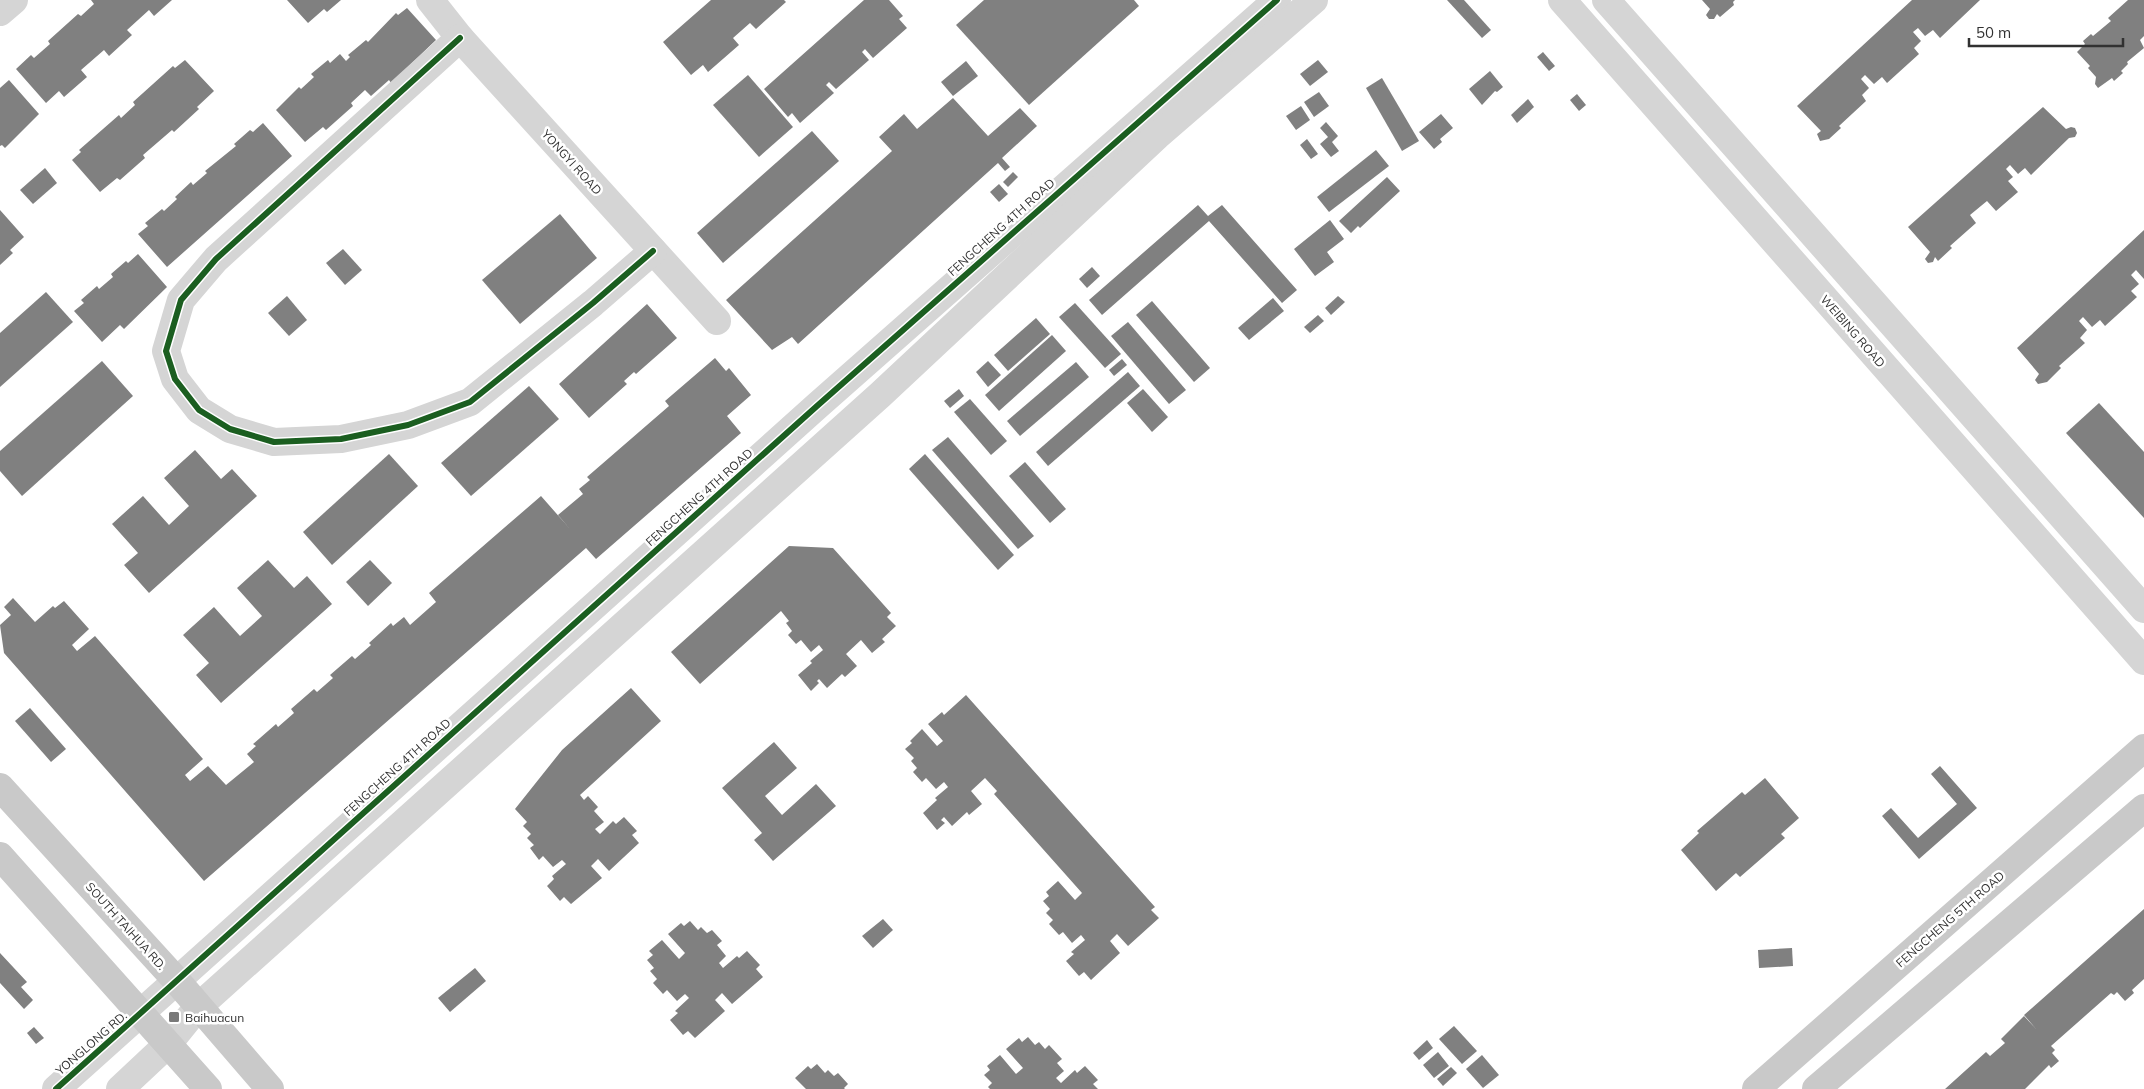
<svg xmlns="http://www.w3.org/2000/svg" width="2144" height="1089" viewBox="0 0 2144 1089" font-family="Mulish,sans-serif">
  <rect width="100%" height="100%" fill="#fff"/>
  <!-- building -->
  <g fill="#808080">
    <polygon points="91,0 172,0 154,16 149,10 127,30 132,35 109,56 104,50 81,70 87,77 64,97 59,91 46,103 16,69 31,55 34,58 50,44 48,41 78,14 81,16 94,4"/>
    <polygon points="287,0 341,0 327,12 324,9 308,23"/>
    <polygon points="711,0 784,0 786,2 756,29 750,23 733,38 739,45 708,72 703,65 691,75 663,42"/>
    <polygon points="864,0 889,0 903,16 899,19 907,28 873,58 865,49 862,52 869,60 836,89 829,82 826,85 834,93 800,123 792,113 788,117 764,89"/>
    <polygon points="984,0 1134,0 1139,6 1029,105 956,25"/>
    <polygon points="1447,0 1464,0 1491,30 1482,38"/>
    <polygon points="1702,0 1735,0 1733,2 1734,5 1720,17 1717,14 1714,19 1709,19 1706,15 1710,9"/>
    <polygon points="1912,0 1980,0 1940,38 1933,30 1925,36 1918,28 1913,32 1921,41 1914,48 1919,54 1887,83 1882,77 1874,84 1865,75 1861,79 1869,88 1862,95 1866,101 1839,126 1841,128 1829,139 1820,141 1817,134 1821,131 1797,106"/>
    <polygon points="2128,0 2144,0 2144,36 2140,40 2144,48 2127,62 2128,64 2121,71 2123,73 2114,81 2112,78 2098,88 2095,84 2096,77 2088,68 2090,66 2077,52 2085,44 2083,41 2091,34 2093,36 2111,21 2108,18"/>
    <polygon points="407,8 436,40 391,83 389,80 371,96 365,90 351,103 353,106 326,130 323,127 305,142 276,110 299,87 301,89 314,77 311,74 328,60 330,63 340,54 346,61 350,57 348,55 366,40 368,42 396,13 398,15"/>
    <polygon points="1543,52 1555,66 1549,71 1537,57"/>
    <polygon points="185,60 214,91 197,107 199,109 174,132 172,130 143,155 145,158 120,180 117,178 100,192 72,160 81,152 79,150 119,115 121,118 135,105 133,102 173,66 175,68"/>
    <polygon points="1318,60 1328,72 1310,86 1300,74"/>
    <polygon points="966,61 978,76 953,96 941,82"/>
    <polygon points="1490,71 1503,87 1497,92 1495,91 1482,105 1469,89"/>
    <polygon points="748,75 793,127 759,157 713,105"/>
    <polygon points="1382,78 1419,141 1402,151 1366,88"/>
    <polygon points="9,80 39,114 5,148 2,145 0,146 0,88"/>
    <polygon points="1319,92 1329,106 1314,117 1304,102"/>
    <polygon points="1577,94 1586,105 1579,111 1570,100"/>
    <polygon points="953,98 988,136 1020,108 1037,126 1002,158 1010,167 1005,171 998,163 798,344 792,337 772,350 726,300 892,151 879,137 904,114 917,129"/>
    <polygon points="1528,99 1534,107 1517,123 1511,115"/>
    <polygon points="1301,106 1310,120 1296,130 1286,116"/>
    <polygon points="2043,107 2066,129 2071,127 2075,128 2077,133 2075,137 2069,138 2031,175 2025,168 2018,174 2010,165 2006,169 2013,177 2008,181 2018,192 1996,211 1987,201 1970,215 1976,223 1950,246 1952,248 1938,261 1935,257 1933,262 1928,263 1925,259 1930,252 1908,227"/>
    <polygon points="1441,114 1453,128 1440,139 1442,142 1434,149 1419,132"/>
    <polygon points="1326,122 1338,136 1332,142 1339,151 1331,157 1320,144 1328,137 1320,128"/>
    <polygon points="263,123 292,156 167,267 138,234 148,226 145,223 162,209 164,211 177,199 175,197 191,182 193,185 207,173 205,171 236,146 234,144 250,130 253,132"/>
    <polygon points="812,131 839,161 723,263 697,233"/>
    <polygon points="1307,139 1318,154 1311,159 1300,145"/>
    <polygon points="1376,150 1389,166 1329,212 1317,197"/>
    <polygon points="45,168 57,183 33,204 20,190"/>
    <polygon points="1013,172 1018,177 1008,187 1003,182"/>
    <polygon points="1387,177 1400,191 1360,228 1358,226 1351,233 1339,221"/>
    <polygon points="999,184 1008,194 999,202 990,192"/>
    <polygon points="1198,205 1208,216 1222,205 1297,290 1282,303 1209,221 1102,315 1089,300"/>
    <polygon points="0,210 24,237 10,250 13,253 0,265"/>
    <polygon points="560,214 597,258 520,324 482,280"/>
    <polygon points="1330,220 1344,239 1327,252 1334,262 1315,276 1294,249"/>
    <polygon points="2144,230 2144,279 2136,270 2131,275 2139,284 2131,291 2137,297 2105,326 2100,320 2092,327 2083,317 2079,321 2087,330 2080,338 2085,343 2059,366 2061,368 2047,382 2038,384 2035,380 2039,374 2017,348"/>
    <polygon points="343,249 362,270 345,285 326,263"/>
    <polygon points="138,254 167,287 124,329 120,325 102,342 74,311 84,303 81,300 97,286 99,289 113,277 111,274 126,261 128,263"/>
    <polygon points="1092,267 1100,276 1087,288 1079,279"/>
    <polygon points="46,292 73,322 0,387 0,333"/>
    <polygon points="287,296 307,320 289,336 268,313"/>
    <polygon points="1338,296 1345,302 1331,315 1325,308"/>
    <polygon points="1273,298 1284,311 1249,340 1238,328"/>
    <polygon points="1152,301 1210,368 1194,382 1136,315"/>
    <polygon points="1075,303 1121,354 1105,368 1059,317"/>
    <polygon points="647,304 677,338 636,374 634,372 624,381 627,384 589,418 559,384"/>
    <polygon points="1318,315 1324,321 1310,333 1304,327"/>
    <polygon points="1036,318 1050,334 1008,371 994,355"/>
    <polygon points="1128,322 1186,390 1169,404 1111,336"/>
    <polygon points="1052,335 1066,351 999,411 985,395"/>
    <polygon points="715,358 726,371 729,368 751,395 727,416 741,433 596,559 586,548 204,881 4,653 0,625 11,615 4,607 13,598 35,622 53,606 55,608 64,601 89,629 72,645 77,651 95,636 203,759 185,775 190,781 208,766 226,785 254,762 247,754 256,746 253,744 276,724 278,727 294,713 291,709 314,689 317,692 333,678 330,675 352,656 355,659 371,645 369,643 391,623 393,626 404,617 410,625 436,602 429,593 541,496 570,529 558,515 583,494 579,489 590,480 587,477 669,406 665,401"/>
    <polygon points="1122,359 1127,365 1114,376 1109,370"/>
    <polygon points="102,361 133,396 22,496 0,471 0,451"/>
    <polygon points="988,361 1001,375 988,387 976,372"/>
    <polygon points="1076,362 1089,377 1020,436 1007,421"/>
    <polygon points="1128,372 1140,386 1048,466 1036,452"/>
    <polygon points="529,386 559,419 471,496 441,463"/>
    <polygon points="959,389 964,396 950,408 944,401"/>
    <polygon points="1143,389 1168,417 1152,432 1127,403"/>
    <polygon points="970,399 1007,441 991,455 954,412"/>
    <polygon points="2099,403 2144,452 2144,518 2066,433"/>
    <polygon points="948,437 1034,536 1018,549 932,450"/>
    <polygon points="195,450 221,479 232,469 257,496 149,593 124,565 138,553 112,524 143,496 169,525 189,506 164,478"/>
    <polygon points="389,454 418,486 332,565 303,532"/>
    <polygon points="925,454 1014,555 998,570 909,469"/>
    <polygon points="1025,462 1066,509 1050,523 1009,476"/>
    <polygon points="789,546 833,548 891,613 887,617 896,626 882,639 885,642 872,653 861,640 846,654 857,666 845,677 842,674 827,688 819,679 817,681 819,683 811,691 798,675 812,663 810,661 823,650 819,645 811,652 801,640 796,644 788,635 792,631 786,623 789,621 781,611 700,684 671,652"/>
    <polygon points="268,560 294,588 307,576 332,604 221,703 196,675 209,663 183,635 214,607 240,636 262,616 237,588"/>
    <polygon points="370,560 392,583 368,606 346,582"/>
    <polygon points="631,688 661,721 580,795 584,800 588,796 598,807 594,811 604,822 595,829 600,834 613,821 616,824 624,817 637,831 632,835 639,843 609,871 598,859 591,866 602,878 571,904 564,897 560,901 547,886 554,879 552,876 566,864 562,860 553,867 543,856 539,860 530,848 534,845 527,838 531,834 523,826 527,822 515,809 562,750"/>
    <polygon points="966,695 1155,907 1151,910 1159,918 1128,946 1117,934 1110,941 1120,953 1091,980 1084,972 1079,976 1066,961 1074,954 1071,952 1085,940 1081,935 1072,943 1063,932 1059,935 1049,924 1053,920 1046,913 1050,909 1043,901 1049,896 1046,892 1058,881 1075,900 1082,893 994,794 997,791 985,778 971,791 982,804 969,815 967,812 952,826 944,817 941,820 945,823 937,830 923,813 937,800 935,798 948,787 944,782 936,789 926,778 922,782 913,772 917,768 911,761 914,758 905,749 912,743 910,741 922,729 937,746 943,741 928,724 942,712 944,715"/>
    <polygon points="30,708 66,749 51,762 15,721"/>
    <polygon points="774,742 797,768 765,796 782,815 816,784 836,806 773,861 754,840 762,833 722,788"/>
    <polygon points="1940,766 1977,808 1919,859 1882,816 1891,808 1918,838 1957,804 1931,774"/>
    <polygon points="1765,778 1799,818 1781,834 1785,838 1740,877 1736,873 1716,891 1681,850 1699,833 1697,831 1742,792 1745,795"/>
    <polygon points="2144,909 2144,979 2132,990 2134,993 2125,1001 2117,992 2114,995 2111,993 2051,1046 2055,1050 2052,1053 2059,1061 2051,1068 2049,1065 2025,1089 1945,1089 1986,1052 1990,1056 2005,1043 2001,1039 2024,1016 2037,1030 2024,1015"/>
    <polygon points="883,919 893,930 873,948 862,936"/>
    <polygon points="690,921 698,930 701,927 707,933 712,930 722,941 717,945 726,956 719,963 723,968 737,956 739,958 747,951 760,965 756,969 763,977 732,1004 722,993 715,1000 725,1011 695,1038 688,1031 683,1035 670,1020 678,1013 675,1011 689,998 685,994 677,1001 667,990 663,994 653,983 657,979 650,971 654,968 647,960 653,955 649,951 662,940 679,959 685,953 668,934 681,923 684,926"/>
    <polygon points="1792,948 1793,966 1759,968 1758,950"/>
    <polygon points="0,953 27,982 21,987 33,1000 24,1009 0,983"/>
    <polygon points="475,968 486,981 450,1012 438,998"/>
    <polygon points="1454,1026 1477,1051 1462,1064 1439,1039"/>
    <polygon points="34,1027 44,1038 36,1044 27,1033"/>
    <polygon points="1028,1037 1035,1045 1039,1042 1045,1049 1049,1045 1062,1059 1057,1063 1064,1071 1056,1078 1061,1083 1075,1070 1077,1073 1085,1066 1098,1080 1093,1084 1098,1089 990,1089 988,1087 992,1083 984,1075 990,1070 987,1066 1000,1055 1016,1074 1023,1068 1006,1049 1019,1038 1022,1042"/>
    <polygon points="1427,1040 1433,1048 1419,1060 1413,1053"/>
    <polygon points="1438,1052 1449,1066 1434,1078 1423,1065"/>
    <polygon points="1482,1055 1499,1075 1483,1088 1466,1069"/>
    <polygon points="817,1064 825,1073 828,1070 834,1076 838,1073 848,1084 844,1088 845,1089 806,1089 795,1078 808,1066 811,1069"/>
    <polygon points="1451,1067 1457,1073 1443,1086 1437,1079"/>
  </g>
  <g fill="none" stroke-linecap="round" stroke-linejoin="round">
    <!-- minor -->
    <g stroke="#d5d5d5" stroke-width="28">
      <polyline points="430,0 460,38 717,321"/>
      <polyline points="1562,0 2144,661"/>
      <polyline points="1606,0 2144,609"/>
      <polyline points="0,12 14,0"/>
      <polyline points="460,38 216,259 181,300 166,351 175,379 199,410 230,429 274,442 341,439 408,425 470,402 593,303 653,251"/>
      <polyline points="56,1089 817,406 1277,0"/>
      <polyline points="120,1089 168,1044 197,1008 880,395 1157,136 1314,0"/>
    </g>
    <!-- major -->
    <g stroke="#c9c9c9" stroke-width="28">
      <polyline points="0,787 176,980 270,1089"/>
      <polyline points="0,856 208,1089"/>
      <polyline points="1756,1089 2144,748"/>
      <polyline points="1816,1089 2144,808"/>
    </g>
    <defs>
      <g id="cycleway">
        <polyline points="460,38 216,259 181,300 166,351 175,379 199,410 230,429 274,442 341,439 408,425 470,402 593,303 653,251"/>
        <polyline points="56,1089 817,406 1277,0"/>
      </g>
    </defs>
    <!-- cycleway casing -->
    <use href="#cycleway" stroke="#fff" stroke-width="9"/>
    <!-- cycleway -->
    <use href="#cycleway" stroke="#1b5e20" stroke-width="6"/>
  </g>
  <!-- markers -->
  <rect fill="#797979" stroke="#fff" stroke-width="2" x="168" y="1011" width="12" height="12" rx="2.5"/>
  <g text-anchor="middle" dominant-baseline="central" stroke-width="5" stroke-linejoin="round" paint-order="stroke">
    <!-- street labels -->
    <g font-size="12" fill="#313131" stroke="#fff">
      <text transform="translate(572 162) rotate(48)">YONGYI ROAD</text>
      <text transform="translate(1001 227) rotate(-42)">FENGCHENG 4TH ROAD</text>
      <text transform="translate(1853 331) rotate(49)">WEIBING ROAD</text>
      <text transform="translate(699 497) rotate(-42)">FENGCHENG 4TH ROAD</text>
      <text transform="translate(397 767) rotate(-42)">FENGCHENG 4TH ROAD</text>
      <text transform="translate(1950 919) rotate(-41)">FENGCHENG 5TH ROAD</text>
      <text transform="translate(126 926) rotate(48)">SOUTH TAIHUA RD.</text>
      <text transform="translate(91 1043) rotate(-41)">YONGLONG RD.</text>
    </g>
    <!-- poi labels -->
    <g font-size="12" fill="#313131" stroke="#fff" text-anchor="start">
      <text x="185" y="1017">Baihuacun</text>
    </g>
  </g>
  <!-- scale -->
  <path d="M1969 38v8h154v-8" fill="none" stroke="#313131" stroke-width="2.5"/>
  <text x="1976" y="38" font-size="15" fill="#313131" stroke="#ffffff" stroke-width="4" paint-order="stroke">50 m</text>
</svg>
